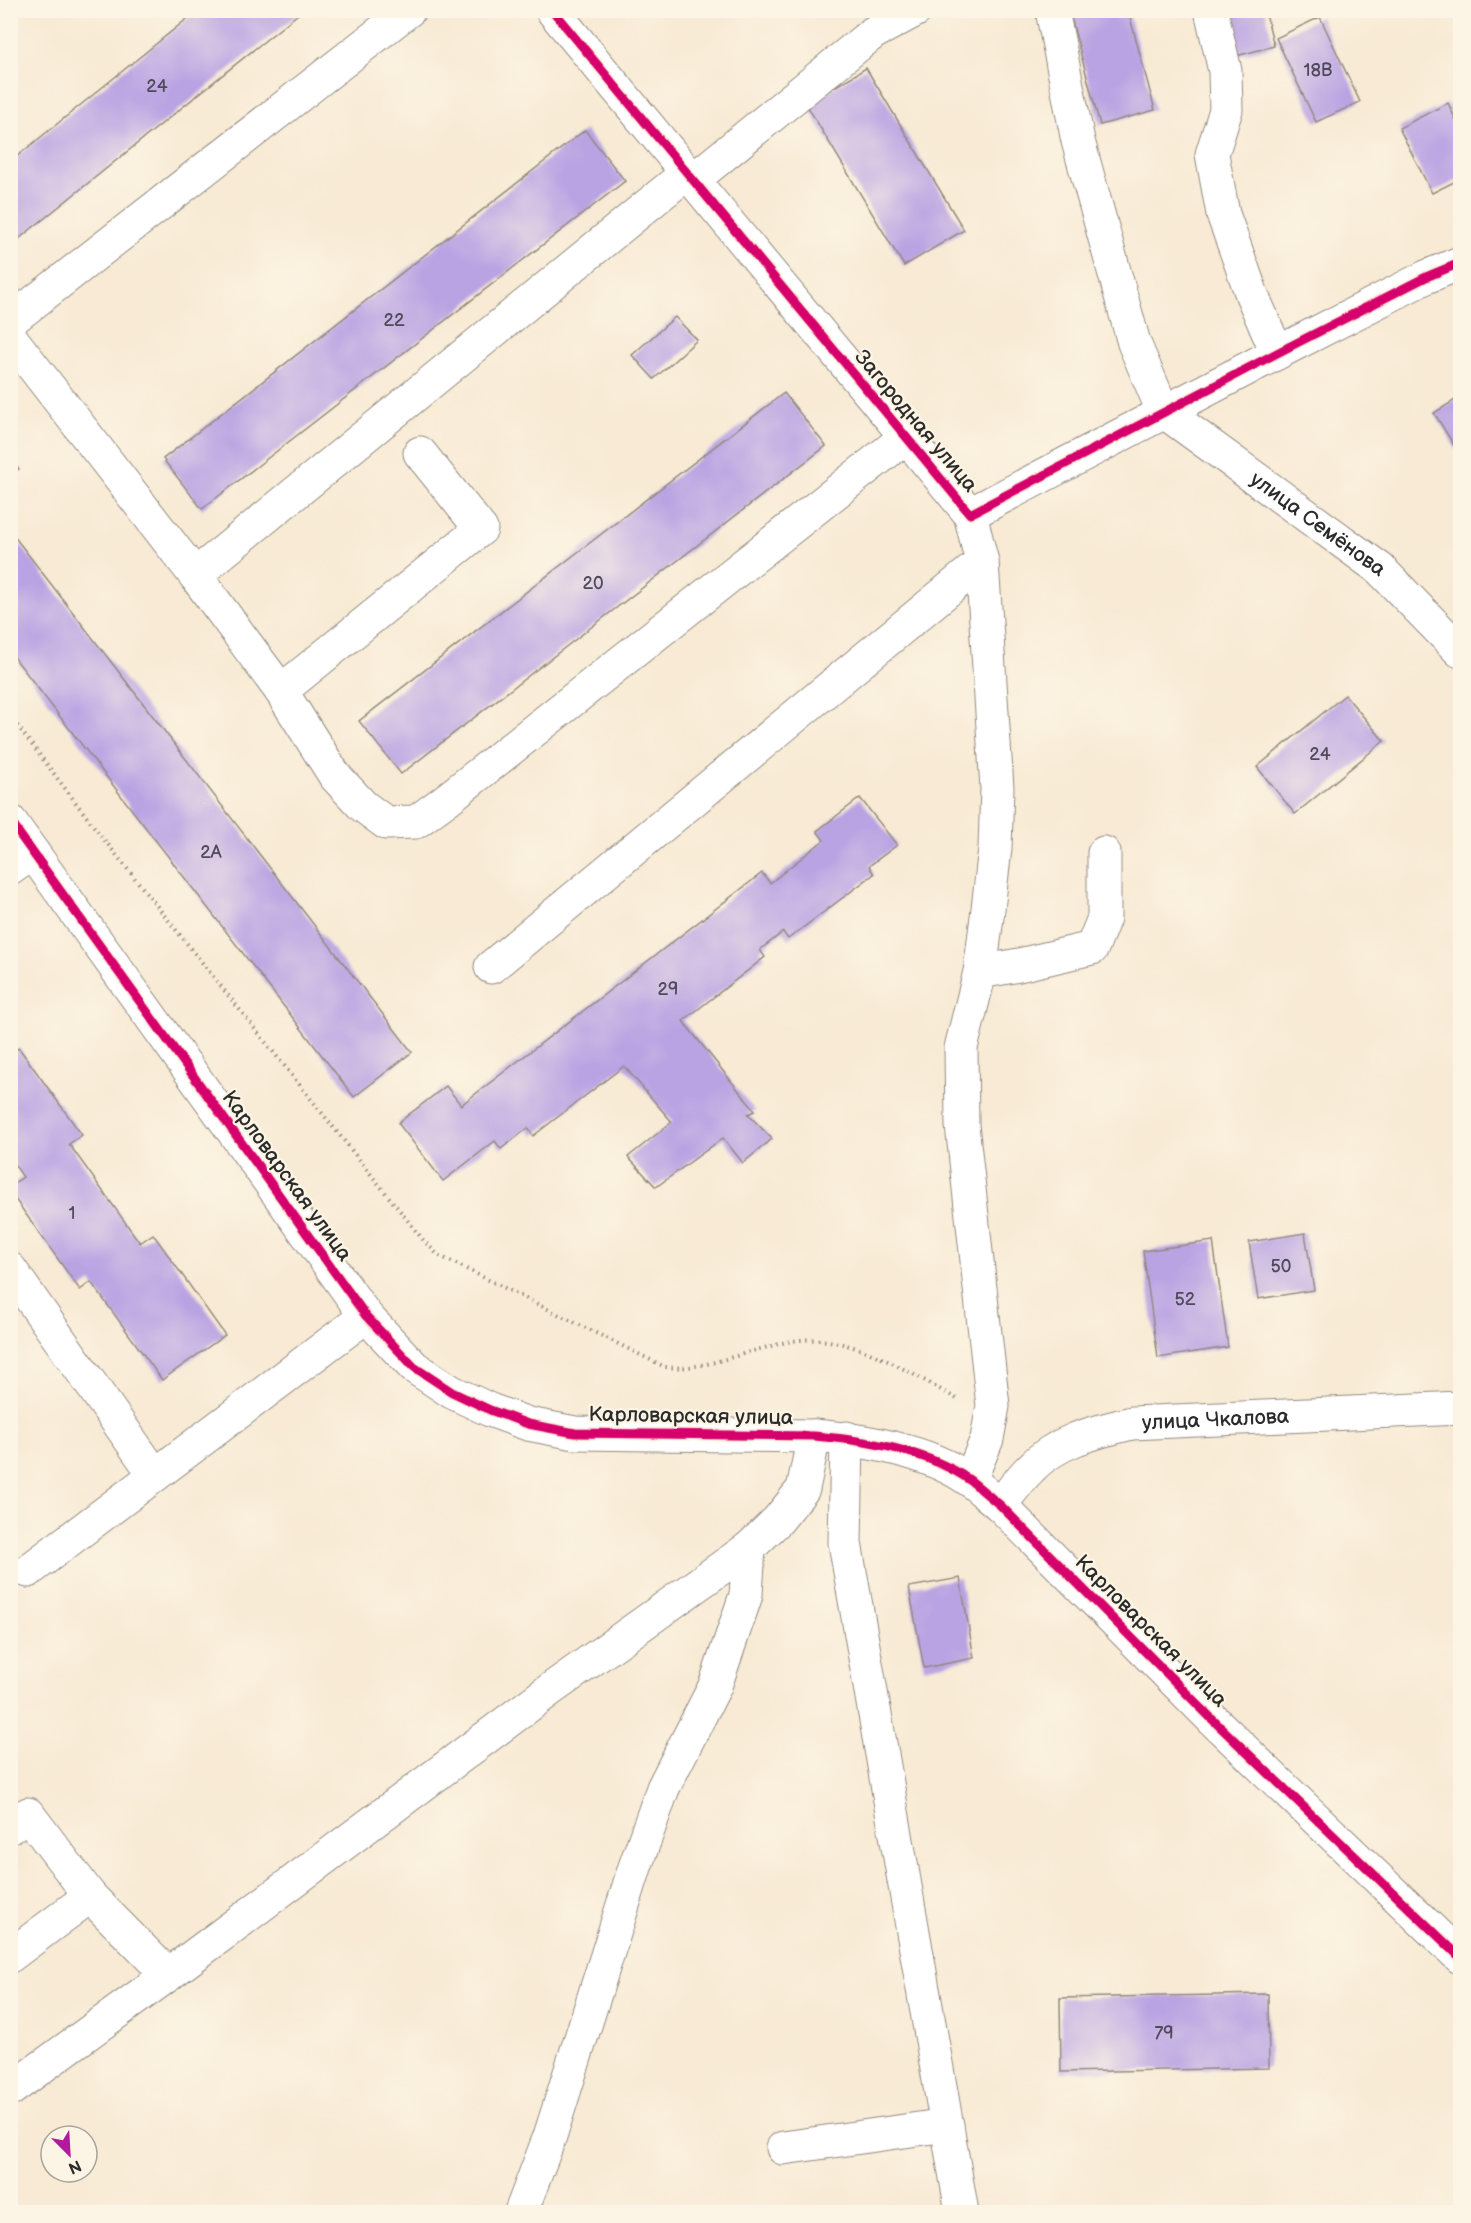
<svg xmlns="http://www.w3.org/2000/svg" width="1471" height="2223" viewBox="0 0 1471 2223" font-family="'Balsamiq Sans',sans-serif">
  <rect width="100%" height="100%" fill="#fcf5e5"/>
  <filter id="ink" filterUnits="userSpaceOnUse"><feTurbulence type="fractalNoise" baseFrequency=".0167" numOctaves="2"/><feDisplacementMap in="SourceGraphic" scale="12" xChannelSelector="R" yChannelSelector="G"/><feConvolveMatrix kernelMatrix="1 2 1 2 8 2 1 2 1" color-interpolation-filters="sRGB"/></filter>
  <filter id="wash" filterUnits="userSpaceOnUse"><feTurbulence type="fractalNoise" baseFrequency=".008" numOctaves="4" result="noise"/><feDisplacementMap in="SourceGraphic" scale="24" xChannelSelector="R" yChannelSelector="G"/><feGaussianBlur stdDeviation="1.35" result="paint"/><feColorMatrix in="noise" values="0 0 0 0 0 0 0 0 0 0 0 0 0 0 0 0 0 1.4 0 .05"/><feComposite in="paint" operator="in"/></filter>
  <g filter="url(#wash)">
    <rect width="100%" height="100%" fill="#f8ead4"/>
    <g id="blocks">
      <!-- building -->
      <g fill="#baa3e3">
        <polygon points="198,10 303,10 10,246 10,162"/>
        <polygon points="1069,10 1128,10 1155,110 1100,125"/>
        <polygon points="1224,10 1265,10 1274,46 1236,56"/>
        <polygon points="1320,17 1360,102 1316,122 1276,38"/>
        <polygon points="866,68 964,230 904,266 806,104"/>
        <polygon points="1448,103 1460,129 1460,179 1432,193 1399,128"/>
        <polygon points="585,130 625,181 202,509 163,459"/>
        <polygon points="675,317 697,340 654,379 632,355"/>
        <polygon points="784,393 826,446 401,774 359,721"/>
        <polygon points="1460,397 1460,455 1434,413"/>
        <polygon points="10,458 19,469 10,476"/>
        <polygon points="10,531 412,1052 354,1097 10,652"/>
        <polygon points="1345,695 1384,741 1295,814 1257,767"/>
        <polygon points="860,798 897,845 869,866 874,874 788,939 783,932 760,950 765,957 683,1021 755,1111 748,1114 772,1139 743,1163 723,1138 656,1187 628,1157 672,1122 624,1066 533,1136 528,1128 501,1149 495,1141 443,1181 398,1123 446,1086 461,1105 762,873 770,883 824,840 817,831"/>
        <polygon points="19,1048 82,1135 69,1144 140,1243 153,1234 225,1335 162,1380 91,1282 80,1290 10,1192 10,1186 23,1177 10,1158 10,1053"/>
        <polygon points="1305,1233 1314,1290 1258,1299 1249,1242"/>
        <polygon points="1213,1241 1228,1347 1158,1358 1143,1251"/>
        <polygon points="960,1578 974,1658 924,1668 909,1587"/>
        <polygon points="1268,1994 1269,2068 1061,2072 1060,1998"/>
      </g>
    </g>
  </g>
  <g filter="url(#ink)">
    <use href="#blocks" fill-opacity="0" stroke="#928a80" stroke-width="1.5"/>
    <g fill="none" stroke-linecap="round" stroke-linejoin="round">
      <defs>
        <g id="minor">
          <polyline points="552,10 970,514 982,562 997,788 995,848 988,909 980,972 961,1048 962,1125 993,1406 987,1439 970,1480"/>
          <path id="s1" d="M1052,10L1078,141L1134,343L1163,411L1380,569L1460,651"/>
          <polyline points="1211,10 1225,71 1226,110 1212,154 1223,214 1252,295 1277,353"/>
          <polyline points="693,180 873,33 916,10"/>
          <polyline points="10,321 409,10"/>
          <polyline points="10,337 195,575 281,691 335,776 363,806 386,823 416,822 446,800 906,437"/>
          <polyline points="970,514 1277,353 1426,277 1460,263"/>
          <polyline points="195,575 687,173"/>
          <polyline points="281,691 481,529 420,453"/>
          <path d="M10,821L366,1316L414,1367L452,1392L490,1410L528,1424L575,1433L814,1436C865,1440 928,1450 971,1481C981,1489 990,1497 1000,1505L1212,1719L1460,1957"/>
          <polyline points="10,869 33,853"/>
          <polyline points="491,967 982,562"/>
          <polyline points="980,972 1019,965 1092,948 1104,918 1104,853"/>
          <polyline points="10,1269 155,1475"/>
          <polyline points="847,1438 845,1543 962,2212"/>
          <path id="s2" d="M1000,1505C1010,1493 1019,1480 1030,1469C1057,1440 1096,1432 1132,1423L1460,1408"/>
          <polyline points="28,1571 366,1316"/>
          <polyline points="10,1827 28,1814 90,1896 168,1975"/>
          <polyline points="10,1956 90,1896"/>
          <polyline points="10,2090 168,1975 551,1689 749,1548 778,1520 803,1489 814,1436"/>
          <polyline points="783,2148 947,2125"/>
          <polyline points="521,2212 550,2136 635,1867 663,1788 715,1686 746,1595 749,1548"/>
        </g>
      </defs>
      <!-- minor casing -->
      <use href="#minor" stroke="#928a80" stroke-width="35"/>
      <!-- path -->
      <path stroke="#928a80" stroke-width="4" stroke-dasharray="1.5 4.5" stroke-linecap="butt" d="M10,716L102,837L424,1241L438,1255L665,1367C700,1371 734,1355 768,1347C778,1344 789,1341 800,1340C854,1335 912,1374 957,1399"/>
      <!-- minor -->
      <use href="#minor" stroke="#fff" stroke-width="33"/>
      <defs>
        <g id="cycleway">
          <polyline points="552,10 970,514 1277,353 1426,277 1460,263"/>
          <path d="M10,821L366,1316L414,1367L452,1392L490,1410L528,1424L575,1433L814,1436C865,1440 928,1450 971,1481C981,1489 990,1497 1000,1505L1212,1719L1460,1957"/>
        </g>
      </defs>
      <!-- cycleway casing -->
      <use href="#cycleway" stroke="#fcf5e5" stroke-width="13"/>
      <!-- cycleway -->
      <use href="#cycleway" stroke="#d6006c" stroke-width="9"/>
    </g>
  </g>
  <g text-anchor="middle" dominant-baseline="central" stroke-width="4.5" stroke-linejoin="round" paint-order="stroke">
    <!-- number labels -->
    <g font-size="18" fill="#4f4959">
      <text x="1318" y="70">18В</text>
      <text x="157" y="86">24</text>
      <text x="394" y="320">22</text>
      <text x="593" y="583">20</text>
      <text x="1320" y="754">24</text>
      <text x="211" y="852">2А</text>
      <text x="668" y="989">29</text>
      <text x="72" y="1213">1</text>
      <text x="1281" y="1266">50</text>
      <text x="1185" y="1299">52</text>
      <text x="1164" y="2033">79</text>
    </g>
    <!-- street labels -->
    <g font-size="21" fill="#2b2b2b" stroke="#fcf5e5">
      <text transform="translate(916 421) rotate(50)">Загородная улица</text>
      <text stroke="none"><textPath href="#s1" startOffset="609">улица Семёнова</textPath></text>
      <text transform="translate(287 1176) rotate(54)">Карловарская улица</text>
      <text transform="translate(691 1416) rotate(1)">Карловарская улица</text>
      <text stroke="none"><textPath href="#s2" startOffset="244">улица Чкалова</textPath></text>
      <text transform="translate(1151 1631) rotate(45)">Карловарская улица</text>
    </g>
  </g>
  <!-- margin -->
  <rect width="1471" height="2223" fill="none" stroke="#fcf5e5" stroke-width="36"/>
  <!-- north arrow -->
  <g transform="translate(69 2154) rotate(156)"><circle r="28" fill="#fcf5e5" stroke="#a8a49b" stroke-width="1.5"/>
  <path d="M0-4.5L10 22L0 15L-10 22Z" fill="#b5179e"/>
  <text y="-9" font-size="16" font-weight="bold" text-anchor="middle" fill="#2b2b2b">N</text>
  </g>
</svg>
